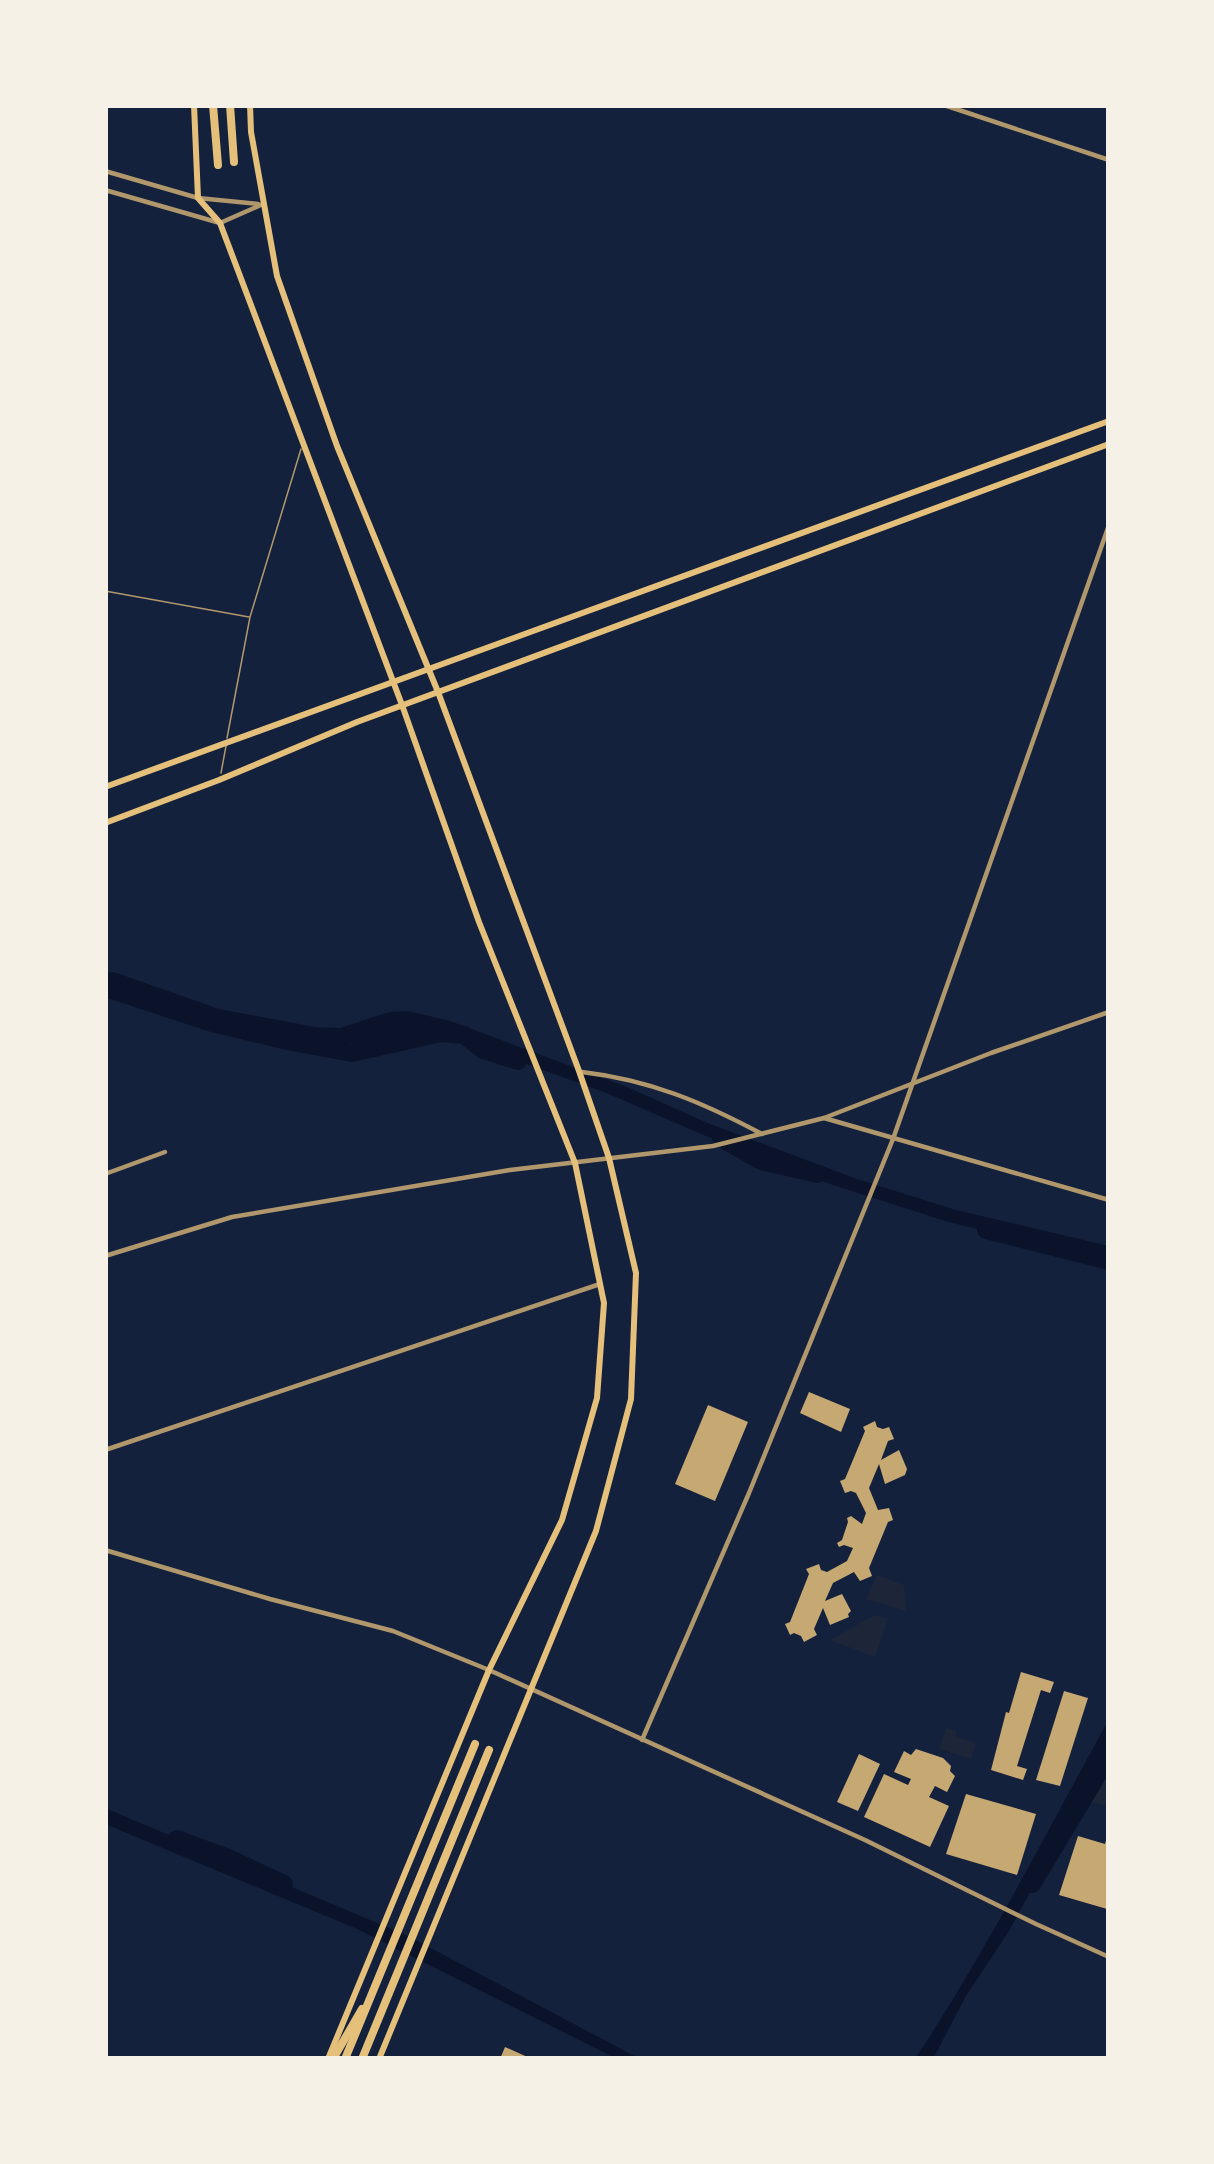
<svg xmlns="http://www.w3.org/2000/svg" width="1214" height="2164" viewBox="0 0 1214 2164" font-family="Overpass,sans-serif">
  <rect width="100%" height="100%" fill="#14213d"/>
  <!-- green -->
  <g fill="#1d2539">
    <polygon points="877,1575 904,1585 906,1611 866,1599"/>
    <polygon points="875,1615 888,1619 875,1657 830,1640"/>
    <polygon points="946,1728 957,1731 956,1737 976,1743 971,1759 939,1749"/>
    <polygon points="1109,1758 1109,1806 1085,1801"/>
  </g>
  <!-- water -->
  <g fill="#0b132b">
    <polygon points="114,972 219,1009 315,1027 340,1028 389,1012 408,1011 450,1021 627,1087 710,1124 857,1179 956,1210 1109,1246 1109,1262 945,1221 830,1184 701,1134 609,1094 455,1038 420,1035 373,1044 337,1043 228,1022 141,996 105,981 105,973"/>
    <path d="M1109,1719V1747L1009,1931L966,1996L933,2059H915C987,1950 1046,1833 1109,1719Z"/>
    <polygon points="105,1808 408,1936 640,2059 617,2059 357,1929 105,1824"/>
  </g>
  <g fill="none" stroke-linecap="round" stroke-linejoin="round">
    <!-- river -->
    <g stroke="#0b132b" stroke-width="18">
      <polyline points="105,988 212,1023 292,1042 352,1053 441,1033 464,1035 483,1050 518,1061"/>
      <polyline points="721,1138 761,1161 818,1174"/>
      <polyline points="986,1230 1109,1261"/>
      <polyline points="177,1839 228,1858 284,1884"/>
      <polyline points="1032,1884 1109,1756"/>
    </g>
  </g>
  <!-- building -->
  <g fill="#c6a872">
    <polygon points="809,1392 850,1409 841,1432 800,1413"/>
    <polygon points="708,1405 748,1422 715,1501 675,1484"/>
    <polygon points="875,1421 877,1427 883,1429 889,1427 894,1439 888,1441 881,1460 899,1450 907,1469 905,1475 885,1484 879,1464 869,1488 878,1510 889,1508 893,1520 888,1522 869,1568 872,1576 860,1581 854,1572 833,1583 825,1601 842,1594 851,1611 848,1614 849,1617 830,1625 823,1608 814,1629 817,1635 804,1642 801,1636 794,1633 790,1635 785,1624 790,1622 809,1574 806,1569 819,1564 821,1570 827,1572 847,1561 853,1548 844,1545 839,1547 837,1543 842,1540 848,1522 847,1518 851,1516 862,1524 866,1513 856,1493 851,1491 845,1493 840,1481 845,1479 865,1431 863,1427"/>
    <polygon points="1021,1672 1054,1682 1050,1693 1041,1690 1017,1766 1027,1769 1023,1780 991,1770 1004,1720 1006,1712 1009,1713"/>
    <polygon points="1064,1691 1088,1698 1060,1786 1036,1780"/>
    <polygon points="916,1749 943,1758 951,1766 950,1771 955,1776 947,1792 935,1786 929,1797 949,1806 930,1847 864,1817 884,1774 908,1785 911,1779 894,1772 904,1751 911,1755"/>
    <polygon points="859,1754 880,1764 858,1811 837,1802"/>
    <polygon points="966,1794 1036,1814 1017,1875 946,1854"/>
    <polygon points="1108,1833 1109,1901 1107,1909 1059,1895 1078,1836 1105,1844"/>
    <polygon points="505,2047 532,2059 500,2059"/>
  </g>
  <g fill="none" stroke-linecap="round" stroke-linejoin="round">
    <!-- service -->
    <g stroke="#b1986c" stroke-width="1.5">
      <polyline points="105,591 249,617"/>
      <polyline points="227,738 250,617 301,449"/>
      <polyline points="221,773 226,746"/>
    </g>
    <!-- minor -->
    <g stroke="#b1986c" stroke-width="4.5">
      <polyline points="944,105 1109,160"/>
      <path d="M582,1072C650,1080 702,1102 762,1134"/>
      <polyline points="105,1174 165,1152"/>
      <polyline points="105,1450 600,1284"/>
      <polyline points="105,1550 270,1599 393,1631 489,1670"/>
      <polyline points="642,1740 749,1493 893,1139 1109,525"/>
    </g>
    <!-- tertiary -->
    <g stroke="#b1986c" stroke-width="4.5">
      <polyline points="105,171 198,198 258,204"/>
      <polyline points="105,190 220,223 263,204"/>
      <polyline points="824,1118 1109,1200"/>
      <polyline points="105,1256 232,1217 510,1170 713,1146 824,1118 991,1053 1109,1012"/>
      <polyline points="489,1670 865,1840 1036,1924 1109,1957"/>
    </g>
    <!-- primary -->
    <g stroke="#e5c07b" stroke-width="6">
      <polyline points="194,105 198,198 220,223 402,705 479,922 575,1163 604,1303 597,1398 562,1520 489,1670 328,2059"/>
      <polyline points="250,105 251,132 277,276 337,446 438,692 579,1071 609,1158 636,1273 631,1399 596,1531 379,2059"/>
      <polyline points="105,787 1109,421"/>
      <polyline points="105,823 219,780 357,722 1109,444"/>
    </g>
    <!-- trunk -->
    <g stroke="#e5c07b" stroke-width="8">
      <polyline points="213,105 218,165"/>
      <polyline points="230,105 234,162"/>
      <polyline points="333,2059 362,2009"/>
      <polyline points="345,2059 475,1744"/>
      <polyline points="362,2059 489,1750"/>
    </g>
  </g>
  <!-- border -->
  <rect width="1214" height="2164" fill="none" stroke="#f6f1e7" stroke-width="216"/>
</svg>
